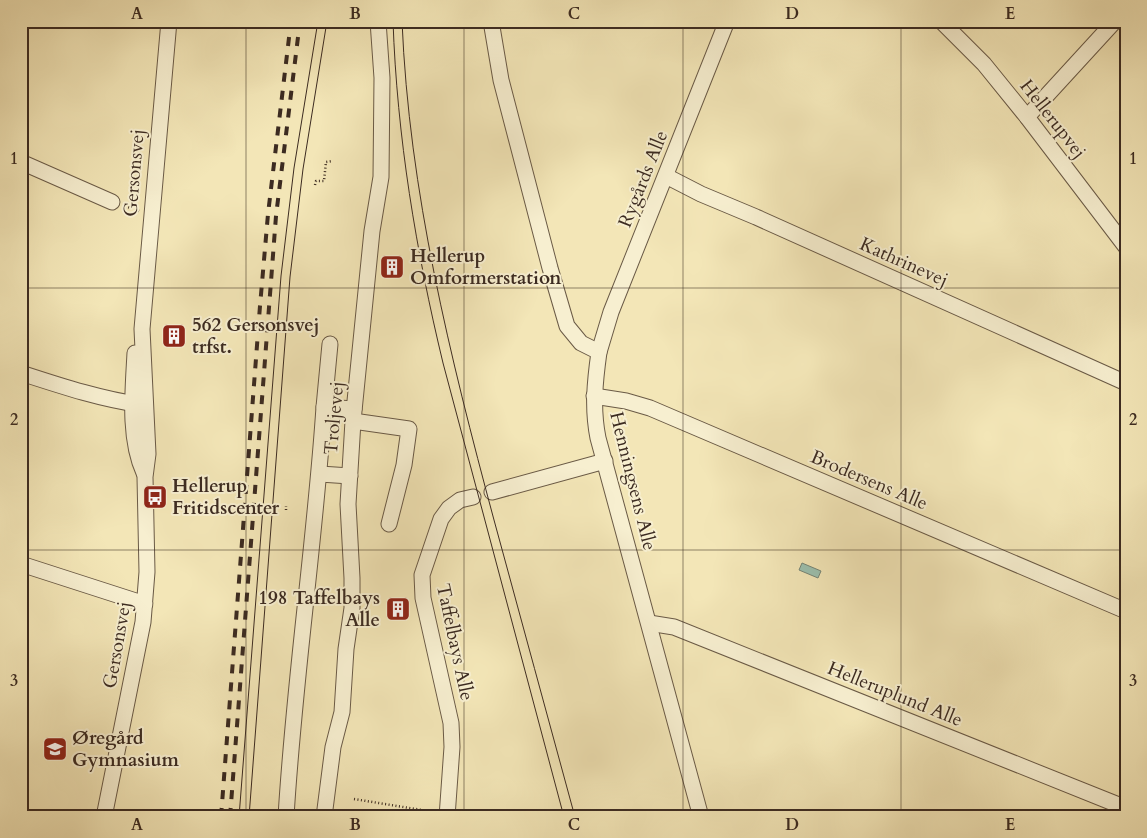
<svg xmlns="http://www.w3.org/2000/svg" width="1147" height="838" viewBox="0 0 1147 838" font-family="Cardo,serif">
  <rect width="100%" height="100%" fill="#f3e6b7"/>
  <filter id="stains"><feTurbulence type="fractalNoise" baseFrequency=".004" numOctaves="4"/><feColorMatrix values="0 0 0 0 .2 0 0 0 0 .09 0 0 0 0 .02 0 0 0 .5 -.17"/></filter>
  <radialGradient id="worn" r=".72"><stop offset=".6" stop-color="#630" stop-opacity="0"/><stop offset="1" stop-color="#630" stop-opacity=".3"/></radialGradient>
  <!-- water -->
  <polygon fill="#9bc0af" stroke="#758476" points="802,563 821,571 818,578 799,570"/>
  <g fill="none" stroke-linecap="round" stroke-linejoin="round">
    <defs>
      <g id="minor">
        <path d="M491,21L501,80L550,268L567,326L581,343L599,352C595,381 592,408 598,438L701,817"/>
        <polyline points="941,21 984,64 1027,117 1126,247"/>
        <polyline points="1027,117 1115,21"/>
        <polyline points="21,162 112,202"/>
        <polyline points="666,176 701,194 756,217 1126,383"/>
        <polyline points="599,352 611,312 727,21"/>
        <path d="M135,353C133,391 128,438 144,473"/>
        <path d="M21,373C61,386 100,399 142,405"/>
        <polyline points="594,396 626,401 650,408 1126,611"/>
        <polyline points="324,407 330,344"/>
        <polyline points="353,421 409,429 404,465 389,524"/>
        <polyline points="320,474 350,476"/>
        <polyline points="492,492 605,461"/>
        <polyline points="21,564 145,604"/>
        <polyline points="649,623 674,627 1126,808"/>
        <polyline points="104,817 143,622 147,572 145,477 148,454 142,329 169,21"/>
        <path d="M286,817C294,680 315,543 324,407L354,409"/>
        <polyline points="324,817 333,747 342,712 346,649 352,608 352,578 348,504 353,421 372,231 381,177 382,78 378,21"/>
        <polyline points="447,817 452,747 451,723 423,598 422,575 441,519 449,508 460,500 473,497"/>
      </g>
    </defs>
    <!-- minor casing -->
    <use href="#minor" stroke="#6a5a46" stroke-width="17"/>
    <!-- path -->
    <g stroke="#3c2b21" stroke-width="2.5" stroke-dasharray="1 2.5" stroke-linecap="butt">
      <polyline points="315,185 316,181 324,181 326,162 333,161"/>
      <polyline points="125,206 139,211"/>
      <polyline points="286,510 286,506"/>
      <polyline points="354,799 434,812"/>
    </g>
    <!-- minor -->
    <use href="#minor" stroke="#f7efd0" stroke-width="15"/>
    <!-- tram -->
    <g stroke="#3c2b21" stroke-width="1">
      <path d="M393,21C397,137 416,251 443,363L564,817"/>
      <path d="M402,21C409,192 450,356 494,520C521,619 548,718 575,817"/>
      <polyline points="239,817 281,276 294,168 318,21"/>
      <polyline points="249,817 290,277 303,169 327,21"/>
    </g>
    <!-- rail -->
    <g stroke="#3c2b21" stroke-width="4" stroke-dasharray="9 9" stroke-linecap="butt">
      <polyline points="221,817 260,306 268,214 291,21"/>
      <polyline points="230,817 276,216 300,21"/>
    </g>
  </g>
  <!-- grid -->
  <path fill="none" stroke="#3c2b21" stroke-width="1" stroke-opacity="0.55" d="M246,21V817M464,21V817M683,21V817M901,21V817M21,288H1126M21,550H1126"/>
  <!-- icons -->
  <defs>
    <symbol id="building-square" viewBox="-11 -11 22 22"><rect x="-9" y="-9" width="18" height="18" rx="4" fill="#8f2418" stroke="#f7efd0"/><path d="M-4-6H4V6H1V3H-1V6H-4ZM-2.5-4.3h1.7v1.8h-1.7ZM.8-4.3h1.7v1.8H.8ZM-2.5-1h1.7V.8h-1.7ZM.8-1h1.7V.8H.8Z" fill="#fff"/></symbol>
    <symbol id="bus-square" viewBox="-11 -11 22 22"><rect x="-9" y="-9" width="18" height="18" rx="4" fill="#8f2418" stroke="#f7efd0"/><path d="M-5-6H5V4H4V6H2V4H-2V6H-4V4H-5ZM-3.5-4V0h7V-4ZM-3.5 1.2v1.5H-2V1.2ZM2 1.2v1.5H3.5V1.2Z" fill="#fff"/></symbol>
    <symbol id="school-square" viewBox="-11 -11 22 22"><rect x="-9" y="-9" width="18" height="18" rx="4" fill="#8f2418" stroke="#f7efd0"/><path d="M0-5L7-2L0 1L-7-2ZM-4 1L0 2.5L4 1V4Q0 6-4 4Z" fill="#fff"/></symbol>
  </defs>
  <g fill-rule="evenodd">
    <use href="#building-square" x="378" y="253" width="28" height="28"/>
    <use href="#building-square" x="160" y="322" width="28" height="28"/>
    <use href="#bus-square" x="141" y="483" width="28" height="28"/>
    <use href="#building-square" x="384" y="595" width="28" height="28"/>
    <use href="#school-square" x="41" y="735" width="28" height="28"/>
  </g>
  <g text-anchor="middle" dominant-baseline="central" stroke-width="4" stroke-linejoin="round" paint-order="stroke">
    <!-- street labels -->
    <g font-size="19" fill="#3c2b21" stroke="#f7efd0">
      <text transform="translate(1053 119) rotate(52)">Hellerupvej</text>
      <text transform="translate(134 173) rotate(-85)">Gersonsvej</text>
      <text transform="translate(643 179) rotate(-68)">Rygårds Alle</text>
      <text transform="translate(904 262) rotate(24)">Kathrinevej</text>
      <text transform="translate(334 418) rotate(-85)">Troljevej</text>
      <text transform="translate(869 480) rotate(23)">Brodersens Alle</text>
      <text transform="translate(633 481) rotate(76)">Henningsens Alle</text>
      <text transform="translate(455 642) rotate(78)">Taffelbays Alle</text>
      <text transform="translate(117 645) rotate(-80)">Gersonsvej</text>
      <text transform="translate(895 694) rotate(22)">Helleruplund Alle</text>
    </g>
    <!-- poi labels -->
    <g font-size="19" font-weight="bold" fill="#3c2b21" stroke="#f7efd0" text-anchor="start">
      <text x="410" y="256">Hellerup<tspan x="410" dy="22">Omformerstation</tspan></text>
      <text x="192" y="325">562 Gersonsvej<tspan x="192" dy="22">trfst.</tspan></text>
      <text x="172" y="486">Hellerup<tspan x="172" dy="22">Fritidscenter</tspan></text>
      <text x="380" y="598" text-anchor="end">198 Taffelbays<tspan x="380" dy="22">Alle</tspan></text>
      <text x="72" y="738">Øregård<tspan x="72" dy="22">Gymnasium</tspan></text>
    </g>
  </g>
  <!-- margin -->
  <rect width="1147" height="838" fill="none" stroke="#f3e6b7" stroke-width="55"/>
  <rect x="28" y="28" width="1092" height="782" fill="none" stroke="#3c2b21" stroke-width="2"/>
  <g font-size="16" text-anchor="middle" font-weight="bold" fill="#3c2b21">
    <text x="137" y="19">A</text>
    <text x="355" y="19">B</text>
    <text x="574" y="19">C</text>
    <text x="792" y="19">D</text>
    <text x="1010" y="19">E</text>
    <text x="14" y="164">1</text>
    <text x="1133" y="164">1</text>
    <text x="14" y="425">2</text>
    <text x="1133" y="425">2</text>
    <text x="14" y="686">3</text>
    <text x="1133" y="686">3</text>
    <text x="137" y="830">A</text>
    <text x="355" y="830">B</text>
    <text x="574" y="830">C</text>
    <text x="792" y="830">D</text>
    <text x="1010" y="830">E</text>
  </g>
  <rect width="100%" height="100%" filter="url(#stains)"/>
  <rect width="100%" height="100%" fill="url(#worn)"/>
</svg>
